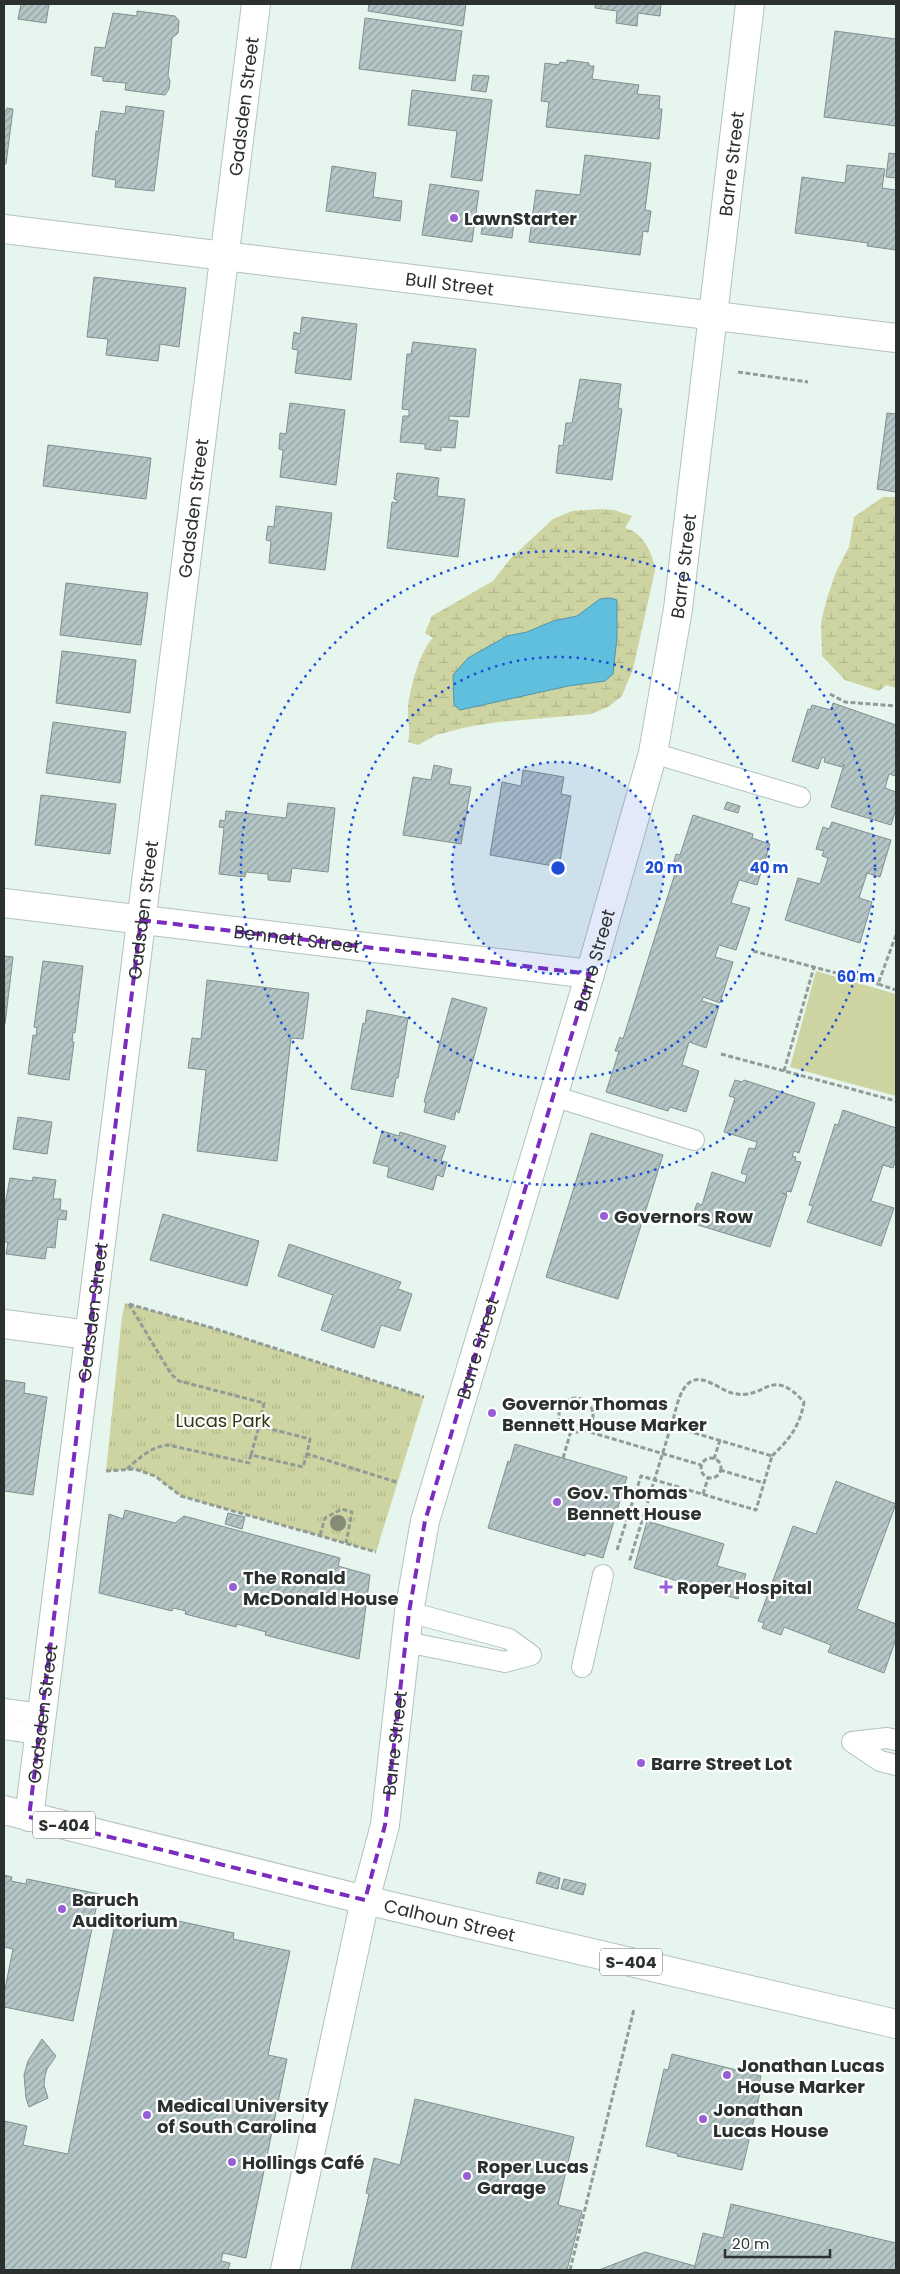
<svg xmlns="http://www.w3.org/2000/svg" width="900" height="2274" viewBox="0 0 900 2274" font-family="Poppins,sans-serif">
  <defs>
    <pattern id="grass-tufts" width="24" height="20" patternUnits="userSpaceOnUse" patternTransform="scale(1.25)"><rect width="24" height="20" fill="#ced4a1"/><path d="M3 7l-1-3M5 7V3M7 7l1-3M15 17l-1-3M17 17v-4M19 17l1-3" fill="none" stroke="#b1b68b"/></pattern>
    <pattern id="wetland-marsh" width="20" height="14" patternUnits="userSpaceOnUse" patternTransform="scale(1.25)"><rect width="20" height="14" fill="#ced4a1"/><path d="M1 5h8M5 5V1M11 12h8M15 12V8" fill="none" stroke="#b1b68b"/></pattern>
    <pattern id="building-hatch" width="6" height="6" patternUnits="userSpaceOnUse" patternTransform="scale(1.25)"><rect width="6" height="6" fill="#b5c6c6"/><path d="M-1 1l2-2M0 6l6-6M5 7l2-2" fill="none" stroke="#93a1a1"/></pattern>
  </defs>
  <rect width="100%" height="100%" fill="#e6f5ee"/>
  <!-- grass -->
  <polygon fill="url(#grass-tufts)" points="125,1303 216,1329 424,1397 376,1552 181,1496 155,1476 135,1469 106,1471 122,1316"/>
  <!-- wetland -->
  <g fill="url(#wetland-marsh)">
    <polygon points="883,497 896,497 896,688 886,685 879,691 845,680 822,656 821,622 827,598 836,572 849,547 854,517"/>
    <path d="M599,509L614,510L632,516L625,528C643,532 653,554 655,570L633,669L622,696L608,707L591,714L498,722L467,727L436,735L418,745L408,742C411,729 407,719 408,707C410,689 420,650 433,638L425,633L432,616L493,581L511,558L553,519L572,511Z"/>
  </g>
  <!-- garden -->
  <polygon fill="#ced4a1" points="816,971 896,994 896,1096 790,1067"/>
  <!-- water -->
  <polygon fill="#61bfde" stroke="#5194aa" points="610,598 617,600 617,637 613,674 605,681 568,686 460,710 454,705 453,675 468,658 507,636 527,632 553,621 577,616 600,599"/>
  <!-- building -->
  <g fill="url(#building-hatch)" stroke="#7f908f">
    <polygon points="21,4 49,4 46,23 18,19"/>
    <polygon points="369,4 466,4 463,26 368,11"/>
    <polygon points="596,4 661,4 660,16 638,13 637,26 616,23 617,11 595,8"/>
    <polygon points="137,11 175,16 179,21 178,33 172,38 168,76 170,81 169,89 165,95 125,90 126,83 103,81 103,77 91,75 95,47 105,48 113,13 137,16"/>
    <polygon points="365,18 462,31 455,81 359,69"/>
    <polygon points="835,31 896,39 896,126 824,117"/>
    <polygon points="567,60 589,63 589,66 594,66 592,79 639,85 637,94 660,96 659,109 662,109 659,139 546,127 549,102 541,101 545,63 559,65 560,62 567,63"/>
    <polygon points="473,75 489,76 486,92 471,90"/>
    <polygon points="412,90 492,100 482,181 451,177 457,131 408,125"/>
    <polygon points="126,106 164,111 154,191 115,187 116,180 92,176 96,131 98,132 101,111 125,114"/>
    <polygon points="7,108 13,109 6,164 4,164 4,110 6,111"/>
    <polygon points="889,153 896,154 896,178 886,177"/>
    <polygon points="585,155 651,163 645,210 651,211 648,232 643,231 640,255 529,242 536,190 580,195"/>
    <polygon points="847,165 885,169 882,188 896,190 896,250 867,246 868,243 795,233 802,177 845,183"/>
    <polygon points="332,166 376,173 373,197 402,201 400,221 326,211"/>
    <polygon points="430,184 479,191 472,242 422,235"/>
    <polygon points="495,220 514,222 512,238 481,234 483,223 495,225"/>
    <polygon points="94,277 186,288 179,347 160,344 158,361 106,355 108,339 87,337"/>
    <polygon points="302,317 357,324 351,380 295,373 298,350 292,349 294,332 300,334"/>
    <polygon points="413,342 476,349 469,417 449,416 449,420 458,421 455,448 441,447 441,451 425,449 425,444 400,442 403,416 409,416 409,410 402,409 407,354 411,354"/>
    <polygon points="580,379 621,384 618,408 622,409 612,480 556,473 559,445 563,446 566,423 572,423"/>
    <polygon points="290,403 345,410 336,485 280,477 283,450 279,449 280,433 286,434"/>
    <polygon points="887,413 896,414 896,492 877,489"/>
    <polygon points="48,445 151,458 146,499 43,486"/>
    <polygon points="397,473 439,478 437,496 465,499 458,557 387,548 392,502 397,503 397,500 394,499"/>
    <polygon points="276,506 332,513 325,570 269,563 271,541 266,540 268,526 274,527"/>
    <polygon points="66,583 148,593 141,645 60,635"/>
    <polygon points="62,651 136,660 130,713 56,703"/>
    <polygon points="833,703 896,725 896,776 889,774 885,788 896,792 896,809 891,825 831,807 844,764 842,767 824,762 825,758 822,757 818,769 792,761 808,709 810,710 812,705 831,710"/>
    <polygon points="53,722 126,732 120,783 46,773"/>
    <polygon points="434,765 452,769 449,784 471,787 461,844 403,835 413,777 431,780"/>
    <polygon points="523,770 564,777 561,794 571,796 559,867 490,855 502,782 521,786"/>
    <polygon points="41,795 116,804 110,854 35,845"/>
    <polygon points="727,802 740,806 738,813 724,809"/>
    <polygon points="288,803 335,808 328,872 292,868 290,882 268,880 268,874 246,872 245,877 219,874 224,828 219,827 220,820 225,821 226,811 286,818"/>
    <polygon points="693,815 753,834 752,838 770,844 757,885 739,880 731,903 750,908 736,950 719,945 715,957 733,962 720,1003 703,997 702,1001 719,1006 706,1048 689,1042 682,1065 699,1071 686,1112 670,1107 668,1111 606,1092 619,1051 615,1051 620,1037 623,1039 676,870 672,868 676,854 680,855"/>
    <polygon points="832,822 891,840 880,877 867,873 859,898 872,902 860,943 785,920 798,878 820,884 828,858 822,856 824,851 816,849 823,827 829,829"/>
    <polygon points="4,956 13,957 5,1024 4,1023"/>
    <polygon points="43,961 83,966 75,1033 73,1032 72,1042 74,1042 69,1080 28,1074 33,1035 36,1036 37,1028 34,1027"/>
    <polygon points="207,980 309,993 303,1039 291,1038 277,1161 197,1151 206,1070 188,1068 192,1038 201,1039"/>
    <polygon points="452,998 487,1008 459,1113 456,1111 454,1120 424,1112 426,1103 424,1102"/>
    <polygon points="367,1010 408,1018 398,1078 396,1078 393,1097 351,1089 363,1023 365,1024"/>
    <polygon points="735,1080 742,1082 744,1080 815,1103 799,1153 794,1151 792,1156 796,1157 795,1161 801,1162 791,1192 787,1191 786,1194 782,1193 787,1195 770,1247 698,1225 699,1221 692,1218 697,1203 702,1205 712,1172 745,1183 747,1175 741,1173 749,1148 755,1149 757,1142 724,1132 735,1098 729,1096"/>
    <polygon points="843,1110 896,1128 896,1160 893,1168 883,1165 871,1201 894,1208 881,1246 807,1222 813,1206 809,1205 835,1124 838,1125"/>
    <polygon points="18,1117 52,1122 47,1154 13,1149"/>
    <polygon points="382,1131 399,1136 400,1132 446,1146 441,1161 447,1162 443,1177 437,1175 433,1190 387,1177 389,1167 373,1163"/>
    <polygon points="591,1133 663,1155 618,1299 546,1277"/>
    <polygon points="33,1177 56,1180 53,1199 61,1199 60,1210 67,1211 66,1220 58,1219 55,1248 47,1247 45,1259 6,1254 8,1242 4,1242 4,1210 10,1178 32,1181"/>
    <polygon points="163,1214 259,1241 247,1286 150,1260"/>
    <polygon points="289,1244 401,1282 398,1289 412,1294 400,1331 381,1325 374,1348 321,1330 333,1295 278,1276"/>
    <polygon points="4,1380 25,1383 24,1393 47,1397 33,1495 4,1491"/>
    <polygon points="515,1444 627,1477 603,1558 586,1553 585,1556 488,1528 508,1461 510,1462"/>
    <polygon points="836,1481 896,1504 857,1609 896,1624 896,1639 884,1673 828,1652 831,1645 784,1627 781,1635 762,1628 764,1623 758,1621 793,1526 816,1534"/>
    <polygon points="125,1510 175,1523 184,1516 340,1558 338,1566 370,1575 359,1659 265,1635 266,1632 237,1624 236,1627 185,1614 186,1611 173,1608 172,1611 99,1593 109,1514 123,1519"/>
    <polygon points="228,1513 245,1517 242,1529 225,1524"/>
    <polygon points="647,1521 724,1544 717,1566 746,1574 738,1599 634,1568"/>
    <polygon points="539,1872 560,1878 558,1889 536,1883"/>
    <polygon points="4,1875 12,1877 11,1881 26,1884 27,1879 99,1894 73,2021 4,2007 4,1994 13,1949 4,1947"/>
    <polygon points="564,1879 586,1884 583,1895 561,1889"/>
    <polygon points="117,1914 168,1925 169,1919 234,1933 233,1939 290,1951 268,2055 287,2059 246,2258 223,2253 221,2261 230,2263 228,2270 4,2270 4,2121 27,2126 23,2145 68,2154"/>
    <polygon points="42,2039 56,2056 47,2069 45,2076 44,2085 48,2098 29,2107 26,2098 24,2075 28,2061"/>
    <polygon points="672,2054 761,2076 757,2092 760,2093 742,2170 677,2156 678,2154 646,2146 664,2069 668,2070"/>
    <polygon points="415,2099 574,2137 558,2205 582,2211 567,2270 351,2270 369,2194 366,2193 374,2158 400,2165"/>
    <polygon points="731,2204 896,2243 896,2270 694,2270 703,2233 723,2238"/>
    <polygon points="645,2252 695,2266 694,2270 599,2270"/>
  </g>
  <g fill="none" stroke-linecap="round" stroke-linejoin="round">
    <defs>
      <g id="service">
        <polyline points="653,753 800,797"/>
        <polyline points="553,1096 694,1140"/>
        <polyline points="406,1642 505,1662 531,1655 509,1639 409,1612"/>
        <polyline points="582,1667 603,1575"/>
        <polyline points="4,1709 42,1714"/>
        <polyline points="4,1729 40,1734"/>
        <polyline points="896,1740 887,1738 852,1742 880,1761 896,1765"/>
      </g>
      <g id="minor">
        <path id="s1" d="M4,229L896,338"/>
        <path id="s2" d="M4,903L590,974"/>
        <polyline points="4,1324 89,1335"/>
        <path id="s3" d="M29,1817L256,4"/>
        <path id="s4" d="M365,1900L385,1825L409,1612L425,1521L590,974L653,753L678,609L750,4"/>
      </g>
      <polyline id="tertiary" points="285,2270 365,1900"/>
      <g id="primary">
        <path id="s5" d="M4,1810L365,1900L896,2024"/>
      </g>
    </defs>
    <!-- service casing -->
    <use href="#service" stroke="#b3c2bc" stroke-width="22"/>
    <!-- minor casing -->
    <use href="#minor" stroke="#b3c2bc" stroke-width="30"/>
    <!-- tertiary casing -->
    <use href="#tertiary" stroke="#b3c2bc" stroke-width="30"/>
    <!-- primary casing -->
    <use href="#primary" stroke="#b3c2bc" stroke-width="30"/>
    <!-- path -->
    <g stroke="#919c97" stroke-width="3" stroke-dasharray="5 2.5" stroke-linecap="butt">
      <polyline points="738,372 808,382"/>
      <polyline points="830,694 845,702 896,706"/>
      <polyline points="896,935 878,984 896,990"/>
      <polyline points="753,951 878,984"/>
      <polyline points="721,1054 896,1101"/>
      <polyline points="784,1071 814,967"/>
      <polyline points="129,1304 171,1374 179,1381 264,1403 259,1426 310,1439 307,1454 396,1482"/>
      <polyline points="129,1304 216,1329 424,1397"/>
      <circle cx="576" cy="1415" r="17"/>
      <path d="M671,1426C676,1413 678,1388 692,1381C705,1375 720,1390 732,1393C766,1402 769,1364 804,1402C800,1426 789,1440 772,1456"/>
      <polyline points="583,1430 701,1465"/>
      <polyline points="251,1455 259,1426"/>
      <circle cx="711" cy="1468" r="10"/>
      <polyline points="563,1458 571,1431"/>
      <polyline points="714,1459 720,1440"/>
      <path d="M127,1469C138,1459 152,1446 168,1445L249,1463L251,1455L303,1467L307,1454"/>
      <polyline points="720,1470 764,1483"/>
      <polyline points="106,1471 135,1469 155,1476 181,1496 376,1552"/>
      <polyline points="703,1494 708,1478"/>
      <polyline points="320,1535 325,1518 342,1509 352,1512 346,1543"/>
      <path d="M617,1550L641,1476C679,1487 718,1499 756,1510L772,1456L671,1426L629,1563"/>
      <polyline points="570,2270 634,2009"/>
    </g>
    <!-- service -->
    <use href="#service" stroke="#fff" stroke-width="20"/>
    <!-- minor -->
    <use href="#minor" stroke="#fff" stroke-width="28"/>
    <!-- tertiary -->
    <use href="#tertiary" stroke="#fff" stroke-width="28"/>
    <!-- primary -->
    <use href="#primary" stroke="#fff" stroke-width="28"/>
  </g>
  <!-- trees -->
  <circle fill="#848b76" cx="338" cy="1523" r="8"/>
  <!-- marked area -->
  <path fill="none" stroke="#7b2cbf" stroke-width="4" stroke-dasharray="10 6" stroke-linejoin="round" d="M141,920L590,974L425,1521L409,1612L385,1825L365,1900L29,1817Z"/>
  <!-- distance rings -->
  <circle cx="558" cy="868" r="106" fill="#1d4ed8" fill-opacity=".12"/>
  <g fill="none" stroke="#1d4ed8" stroke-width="2.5" stroke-dasharray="2.5 5">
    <circle cx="558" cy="868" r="106"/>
    <circle cx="558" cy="868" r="211"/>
    <circle cx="558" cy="868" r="317"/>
  </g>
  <!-- markers -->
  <g fill="#985ed5" stroke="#fefefe" stroke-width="2">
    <circle cx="454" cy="218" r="5"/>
    <circle cx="604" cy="1216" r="5"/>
    <circle cx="492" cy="1413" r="5"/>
    <circle cx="557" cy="1502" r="5"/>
    <circle cx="233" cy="1587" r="5"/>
    <path d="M663.5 1579.5h5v5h5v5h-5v5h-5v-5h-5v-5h5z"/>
    <circle cx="641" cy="1763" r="5"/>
    <circle cx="62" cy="1909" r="5"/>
    <circle cx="727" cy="2075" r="5"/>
    <circle cx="147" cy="2115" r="5"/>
    <circle cx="703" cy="2119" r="5"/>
    <circle cx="232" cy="2162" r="5"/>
    <circle cx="467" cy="2176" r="5"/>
  </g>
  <g text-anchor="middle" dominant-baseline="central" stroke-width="4.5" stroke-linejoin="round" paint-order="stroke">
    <!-- shield labels -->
    <g fill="#fefefe" stroke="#6a6e6d" stroke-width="1">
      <rect x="33" y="1811.5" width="62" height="27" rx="4"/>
      <rect x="600" y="1948.5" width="62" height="27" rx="4"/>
    </g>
    <g font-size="16" font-weight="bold" fill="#2b312f">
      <text x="64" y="1825">S-404</text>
      <text x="631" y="1962">S-404</text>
    </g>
    <!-- street labels -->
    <g font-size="18" fill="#2b312f" stroke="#fefefe">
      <text stroke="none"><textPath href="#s3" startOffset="1724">Gadsden Street</textPath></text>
      <text stroke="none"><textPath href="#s4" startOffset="1780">Barre Street</textPath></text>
      <text stroke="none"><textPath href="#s1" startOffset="449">Bull Street</textPath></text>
      <text stroke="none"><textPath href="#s3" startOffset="1319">Gadsden Street</textPath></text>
      <text stroke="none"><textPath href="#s4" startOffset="1375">Barre Street</textPath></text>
      <text stroke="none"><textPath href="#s3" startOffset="914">Gadsden Street</textPath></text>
      <text stroke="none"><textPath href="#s2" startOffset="295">Bennett Street</textPath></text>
      <text stroke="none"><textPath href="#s4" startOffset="970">Barre Street</textPath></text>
      <text stroke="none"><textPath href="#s3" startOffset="509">Gadsden Street</textPath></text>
      <text stroke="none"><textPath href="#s4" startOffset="565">Barre Street</textPath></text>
      <text stroke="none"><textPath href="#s3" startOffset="104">Gadsden Street</textPath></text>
      <text stroke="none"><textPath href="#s4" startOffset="160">Barre Street</textPath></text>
      <text stroke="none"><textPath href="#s5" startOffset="459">Calhoun Street</textPath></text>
    </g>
    <!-- poi labels -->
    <g font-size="18" font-weight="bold" fill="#2b312f" stroke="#fefefe" text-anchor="start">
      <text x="464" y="218">LawnStarter</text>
      <text x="614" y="1216">Governors Row</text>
      <text x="502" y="1403">Governor Thomas<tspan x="502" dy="21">Bennett House Marker</tspan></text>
      <text x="567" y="1492">Gov. Thomas<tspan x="567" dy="21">Bennett House</tspan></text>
      <text x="243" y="1577">The Ronald<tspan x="243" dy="21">McDonald House</tspan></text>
      <text x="677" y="1587">Roper Hospital</text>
      <text x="651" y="1763">Barre Street Lot</text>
      <text x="72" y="1899">Baruch<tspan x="72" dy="21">Auditorium</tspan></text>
      <text x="737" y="2065">Jonathan Lucas<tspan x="737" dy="21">House Marker</tspan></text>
      <text x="157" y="2105">Medical University<tspan x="157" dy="21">of South Carolina</tspan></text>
      <text x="713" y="2109">Jonathan<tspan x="713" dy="21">Lucas House</tspan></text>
      <text x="242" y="2162">Hollings Café</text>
      <text x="477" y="2166">Roper Lucas<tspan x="477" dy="21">Garage</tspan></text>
    </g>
    <!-- park labels -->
    <g font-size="18" fill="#333514" stroke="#fefefe">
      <text x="223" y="1420">Lucas Park</text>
    </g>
  </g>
  <circle cx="558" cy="868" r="8" fill="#1d4ed8" stroke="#fefefe" stroke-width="2.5"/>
  <g font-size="15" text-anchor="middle" font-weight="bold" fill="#1d4ed8" stroke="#fefefe" stroke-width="4.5" stroke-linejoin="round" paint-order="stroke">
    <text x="664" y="873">20 m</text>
    <text x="769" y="873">40 m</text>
    <text x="856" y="982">60 m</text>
  </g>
  <!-- border -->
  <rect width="900" height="2274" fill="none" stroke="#2b312f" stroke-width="10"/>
  <!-- scale -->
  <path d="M725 2249v8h105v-8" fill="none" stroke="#2b312f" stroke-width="2.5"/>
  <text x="732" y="2249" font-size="15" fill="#2b312f" stroke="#fefefe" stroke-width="4" paint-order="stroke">20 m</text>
</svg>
